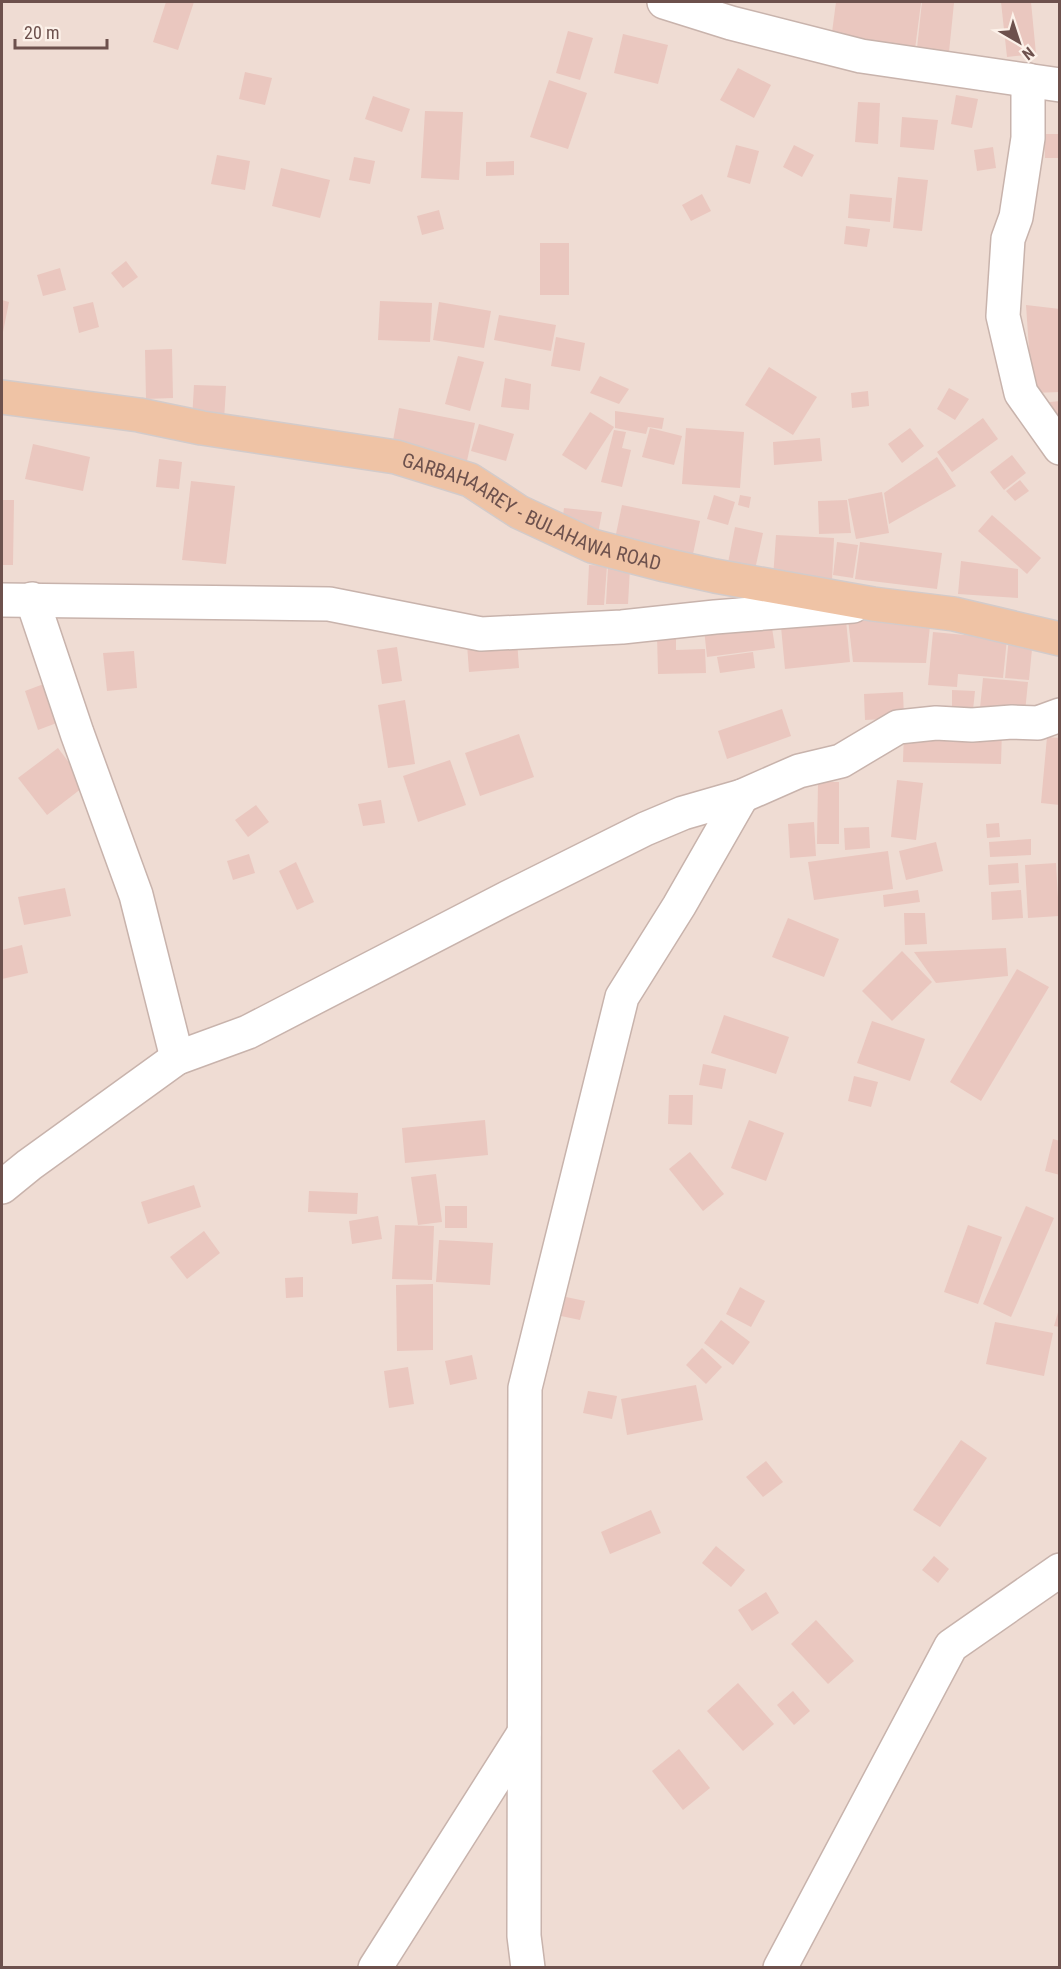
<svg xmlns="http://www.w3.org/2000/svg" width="1061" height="1969" viewBox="0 0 1061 1969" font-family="'Roboto Condensed',sans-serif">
  <rect width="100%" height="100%" fill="#f9ece4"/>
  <!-- residential -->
  <rect fill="#efdcd3" x="2" y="2" width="1057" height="1965"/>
  <!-- building -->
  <g fill="#eac7bf">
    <polygon points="166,2 194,2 178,50 153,42"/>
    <polygon points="836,2 903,2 921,3 915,49 831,40"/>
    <polygon points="922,2 954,3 949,52 917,48"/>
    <polygon points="1001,2 1031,2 1036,54 1007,57"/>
    <polygon points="568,31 593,38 580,80 556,73"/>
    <polygon points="623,34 668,45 658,84 614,73"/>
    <polygon points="738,68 771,85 754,118 720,100"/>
    <polygon points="245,72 272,78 265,105 239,99"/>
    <polygon points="549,80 587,93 568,149 530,137"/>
    <polygon points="956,95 978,99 972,128 951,124"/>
    <polygon points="373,96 410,109 402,132 365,119"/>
    <polygon points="858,102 880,103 878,144 855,142"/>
    <polygon points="425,111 463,112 459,180 421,178"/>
    <polygon points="902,117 938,120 934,150 900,147"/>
    <polygon points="1044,134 1060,134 1060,158 1045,158"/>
    <polygon points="736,145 759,151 750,184 727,177"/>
    <polygon points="794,145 814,155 802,177 783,167"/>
    <polygon points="993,147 996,168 977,171 974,150"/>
    <polygon points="217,155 250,161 245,190 211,184"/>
    <polygon points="354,157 375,161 370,184 349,180"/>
    <polygon points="514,161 514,175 486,176 486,162"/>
    <polygon points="281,168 330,180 320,218 272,206"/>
    <polygon points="898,177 928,180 922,231 893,228"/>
    <polygon points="702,194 711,211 691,221 682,205"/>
    <polygon points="850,194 892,198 890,222 848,218"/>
    <polygon points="439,210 444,229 422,235 417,216"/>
    <polygon points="846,226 870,229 867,247 844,244"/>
    <rect x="540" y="243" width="29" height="52"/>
    <polygon points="126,261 138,277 123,288 111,273"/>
    <polygon points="60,268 66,290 43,296 37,275"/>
    <polygon points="2,300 9,302 3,332 2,332"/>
    <polygon points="380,301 432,303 430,342 378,340"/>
    <polygon points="93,302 99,327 79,333 73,307"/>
    <polygon points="439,302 491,311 484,348 433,340"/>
    <polygon points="1026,305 1060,309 1060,392 1032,393"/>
    <polygon points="499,315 556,325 551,351 494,340"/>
    <polygon points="556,337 585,343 580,371 551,366"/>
    <polygon points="172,349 173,398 146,399 145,350"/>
    <polygon points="458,356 484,362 470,411 445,404"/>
    <polygon points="769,367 817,397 793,435 745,405"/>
    <polygon points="600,376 629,389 619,404 590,393"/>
    <polygon points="505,378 531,384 529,410 501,407"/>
    <polygon points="194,385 226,386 224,421 192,420"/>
    <polygon points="949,388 969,399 955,420 937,409"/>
    <polygon points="868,391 869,406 852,408 851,393"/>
    <polygon points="1060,401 1060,417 1051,418 1050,402"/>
    <polygon points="399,408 475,423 467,461 392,446"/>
    <polygon points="615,411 664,418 662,429 648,427 646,434 615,428"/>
    <polygon points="590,412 614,427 586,470 562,455"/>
    <polygon points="983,418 998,439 952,472 937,452"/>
    <polygon points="479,424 514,434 506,461 471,451"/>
    <polygon points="650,428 682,436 674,465 642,457"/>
    <polygon points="686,428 744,432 740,488 682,484"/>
    <polygon points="910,428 924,446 902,463 888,444"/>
    <polygon points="614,430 626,432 622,448 631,450 622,487 601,482"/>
    <polygon points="820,438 822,461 774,465 773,442"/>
    <polygon points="33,444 90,457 83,491 25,479"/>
    <polygon points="1012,455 1026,473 1004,490 990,472"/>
    <polygon points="937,457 956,486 889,524 884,493"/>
    <polygon points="159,459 182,462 179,489 156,487"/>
    <polygon points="1020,480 1029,491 1015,501 1006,491"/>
    <polygon points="191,481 235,486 226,564 182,560"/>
    <polygon points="882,492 889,533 856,539 848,499"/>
    <polygon points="714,495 735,502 728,525 707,519"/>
    <polygon points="740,495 751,497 749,508 738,505"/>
    <polygon points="2,500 14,500 13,565 2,565"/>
    <polygon points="847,500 851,533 819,534 818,501"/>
    <polygon points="622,505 700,521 693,554 615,539"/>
    <polygon points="564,508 602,512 598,534 561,529"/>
    <polygon points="992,515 1041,558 1027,574 978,531"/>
    <polygon points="735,527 763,533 754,574 727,568"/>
    <polygon points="776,535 834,538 832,581 773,578"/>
    <polygon points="837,542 858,545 853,578 833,575"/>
    <polygon points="860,542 942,553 937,589 855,579"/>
    <polygon points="961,561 1018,569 1018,598 958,594"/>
    <polygon points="589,565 607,566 604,605 587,605"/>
    <polygon points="608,567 630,568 628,604 606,604"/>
    <polygon points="848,619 930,626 926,663 853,662"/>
    <polygon points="846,620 850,662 785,669 781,627"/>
    <polygon points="771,621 775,648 707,657 704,629"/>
    <polygon points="933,632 1007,639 1003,678 958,674 957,687 928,685"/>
    <polygon points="676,634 676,650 705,649 706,673 658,674 657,635"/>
    <polygon points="1009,637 1033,639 1029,680 1005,678"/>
    <polygon points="517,640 519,668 469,672 467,644"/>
    <polygon points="397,647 402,681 382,684 377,650"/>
    <polygon points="134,651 137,688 107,691 103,653"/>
    <polygon points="753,652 755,668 720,673 717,657"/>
    <polygon points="983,678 1028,682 1025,712 980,708"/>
    <polygon points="49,682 62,721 38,730 25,691"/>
    <polygon points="952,690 975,691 973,710 952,709"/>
    <polygon points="903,692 904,718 865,720 864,694"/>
    <polygon points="405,700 415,764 388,768 378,705"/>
    <polygon points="782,709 791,736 727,759 718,731"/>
    <polygon points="904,728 1002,730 1001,764 903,762"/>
    <polygon points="519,734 534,777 480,796 465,753"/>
    <polygon points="1047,737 1060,738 1060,805 1041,803"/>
    <polygon points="58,748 86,785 47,815 18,778"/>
    <polygon points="450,760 466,805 418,822 403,776"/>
    <polygon points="897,780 923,783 916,840 891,837"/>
    <polygon points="818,782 839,782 839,844 817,844"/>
    <polygon points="381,800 385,823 363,826 358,804"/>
    <polygon points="256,805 269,822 248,837 235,820"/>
    <polygon points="814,822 816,856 790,858 788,824"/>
    <polygon points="999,823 1000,837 987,838 986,824"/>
    <polygon points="869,827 870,848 845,850 844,828"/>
    <polygon points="1031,839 1031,855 990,857 989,842"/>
    <polygon points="936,842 943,871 906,880 899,851"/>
    <polygon points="888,851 893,889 814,900 808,862"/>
    <polygon points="249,854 255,873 233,880 227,861"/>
    <polygon points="296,862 314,902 297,910 279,871"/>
    <polygon points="1018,863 1019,883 989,885 988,865"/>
    <polygon points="1056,863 1059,916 1028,918 1025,865"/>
    <polygon points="65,888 71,916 24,925 18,897"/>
    <polygon points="918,890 920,902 884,907 883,895"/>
    <polygon points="1021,890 1023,918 992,920 991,892"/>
    <polygon points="904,913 925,913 927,944 905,945"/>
    <polygon points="788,918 839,939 824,977 772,957"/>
    <polygon points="22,945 28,973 2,979 2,950"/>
    <polygon points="1006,948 1008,976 936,983 914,952"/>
    <polygon points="902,951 932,982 892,1021 862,991"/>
    <polygon points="1017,969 1049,987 981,1101 950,1082"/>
    <polygon points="724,1015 789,1037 776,1074 711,1053"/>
    <polygon points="872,1021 925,1039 910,1081 857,1063"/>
    <polygon points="703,1064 726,1069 722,1089 699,1085"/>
    <polygon points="854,1076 878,1082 871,1107 848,1101"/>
    <polygon points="669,1095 693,1095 692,1125 668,1124"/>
    <polygon points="485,1120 488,1155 405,1163 402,1128"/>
    <polygon points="749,1120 784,1133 766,1181 731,1168"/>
    <polygon points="1053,1139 1060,1141 1060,1175 1045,1171"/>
    <polygon points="690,1152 724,1194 703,1211 669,1169"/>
    <polygon points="436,1174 442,1222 418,1225 411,1177"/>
    <polygon points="194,1185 201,1207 148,1224 141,1202"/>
    <polygon points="309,1191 358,1193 357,1214 308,1212"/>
    <rect x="445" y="1206" width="22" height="22"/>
    <polygon points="1026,1206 1054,1218 1011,1317 983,1304"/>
    <polygon points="378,1216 382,1239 352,1244 349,1221"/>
    <polygon points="395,1225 434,1226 432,1280 392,1279"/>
    <polygon points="968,1225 1002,1237 978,1304 944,1292"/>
    <polygon points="204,1231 220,1253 187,1279 170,1257"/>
    <polygon points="439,1240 493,1243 490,1285 436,1282"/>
    <polygon points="303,1277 303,1297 286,1298 285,1278"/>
    <polygon points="433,1284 433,1350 397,1351 396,1285"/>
    <polygon points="740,1287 765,1301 751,1327 726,1314"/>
    <polygon points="566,1297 585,1301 580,1320 561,1316"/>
    <polygon points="1059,1309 1060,1309 1060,1327 1054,1326"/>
    <polygon points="721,1320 750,1342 733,1365 704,1343"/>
    <polygon points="995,1322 1053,1333 1044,1376 986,1364"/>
    <polygon points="702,1348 722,1367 706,1384 686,1365"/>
    <polygon points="472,1355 477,1379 450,1385 445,1361"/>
    <polygon points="408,1367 414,1404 389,1408 384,1371"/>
    <polygon points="696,1385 703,1420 627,1435 621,1399"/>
    <polygon points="588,1391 617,1396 612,1419 583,1413"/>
    <polygon points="961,1440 987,1458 940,1527 913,1510"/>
    <polygon points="766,1461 783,1482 763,1497 746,1477"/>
    <polygon points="651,1510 661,1533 610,1554 601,1532"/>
    <polygon points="716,1546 745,1570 731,1587 702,1563"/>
    <polygon points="934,1556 949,1569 938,1583 922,1570"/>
    <polygon points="766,1592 779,1613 752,1631 738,1610"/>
    <polygon points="816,1620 854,1661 828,1684 791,1644"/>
    <polygon points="738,1683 774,1724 743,1751 707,1711"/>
    <polygon points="793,1691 810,1711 794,1725 777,1705"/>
    <polygon points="679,1749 710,1788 683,1810 652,1771"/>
  </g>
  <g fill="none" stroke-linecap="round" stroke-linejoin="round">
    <defs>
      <g id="minor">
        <polyline points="664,2 731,23 861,56 1060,85"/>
        <polyline points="1028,80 1028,138 1016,217 1008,239 1003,316 1021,393 1060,448"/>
        <polyline points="32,599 77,733 136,895 177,1058"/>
        <polyline points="2,600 329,604 481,634 622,627 715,617 853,606"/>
        <polyline points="2,1187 29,1165 177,1058 248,1032 509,897 645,829 683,813 742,796 799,771 841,761 898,727 936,723 972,725 1012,722 1038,723 1060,715"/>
        <polyline points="375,1968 524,1733"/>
        <polyline points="528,1968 524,1936 525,1388 622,997 679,906 742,796"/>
        <polyline points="780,1968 951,1646 1060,1570"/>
      </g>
      <g id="major">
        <path id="s1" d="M2,397L139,415L202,428L396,457L470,480L519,512L592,546L665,565L715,576L873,604L954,614L1060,639"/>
      </g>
    </defs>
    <!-- minor casing -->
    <use href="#minor" stroke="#c8b3ac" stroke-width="36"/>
    <!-- major casing -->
    <use href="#major" stroke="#d3cbca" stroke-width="36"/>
    <!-- minor -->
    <use href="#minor" stroke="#fff" stroke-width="33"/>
    <!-- major -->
    <use href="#major" stroke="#efc3a5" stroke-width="33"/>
  </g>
  <g text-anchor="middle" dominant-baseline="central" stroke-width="4.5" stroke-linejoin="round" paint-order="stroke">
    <!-- street labels -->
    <g font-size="20" fill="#6d514d" stroke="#fcf1e9">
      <text stroke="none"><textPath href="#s1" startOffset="546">GARBAHAAREY - BULAHAWA ROAD</textPath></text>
    </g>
  </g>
  <!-- border -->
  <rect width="1061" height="1969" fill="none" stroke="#6d514d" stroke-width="6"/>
  <!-- north arrow -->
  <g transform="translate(1019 42) rotate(141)" stroke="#fcf1e9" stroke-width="4.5" paint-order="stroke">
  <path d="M0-4.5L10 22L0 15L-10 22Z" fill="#6d514d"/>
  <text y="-9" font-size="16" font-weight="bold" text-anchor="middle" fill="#6d514d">N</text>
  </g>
  <!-- scale -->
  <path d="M15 39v9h92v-9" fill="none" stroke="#6d514d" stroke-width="3"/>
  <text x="24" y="39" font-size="18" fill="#6d514d" stroke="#fcf1e9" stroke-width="4.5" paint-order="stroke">20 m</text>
</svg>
